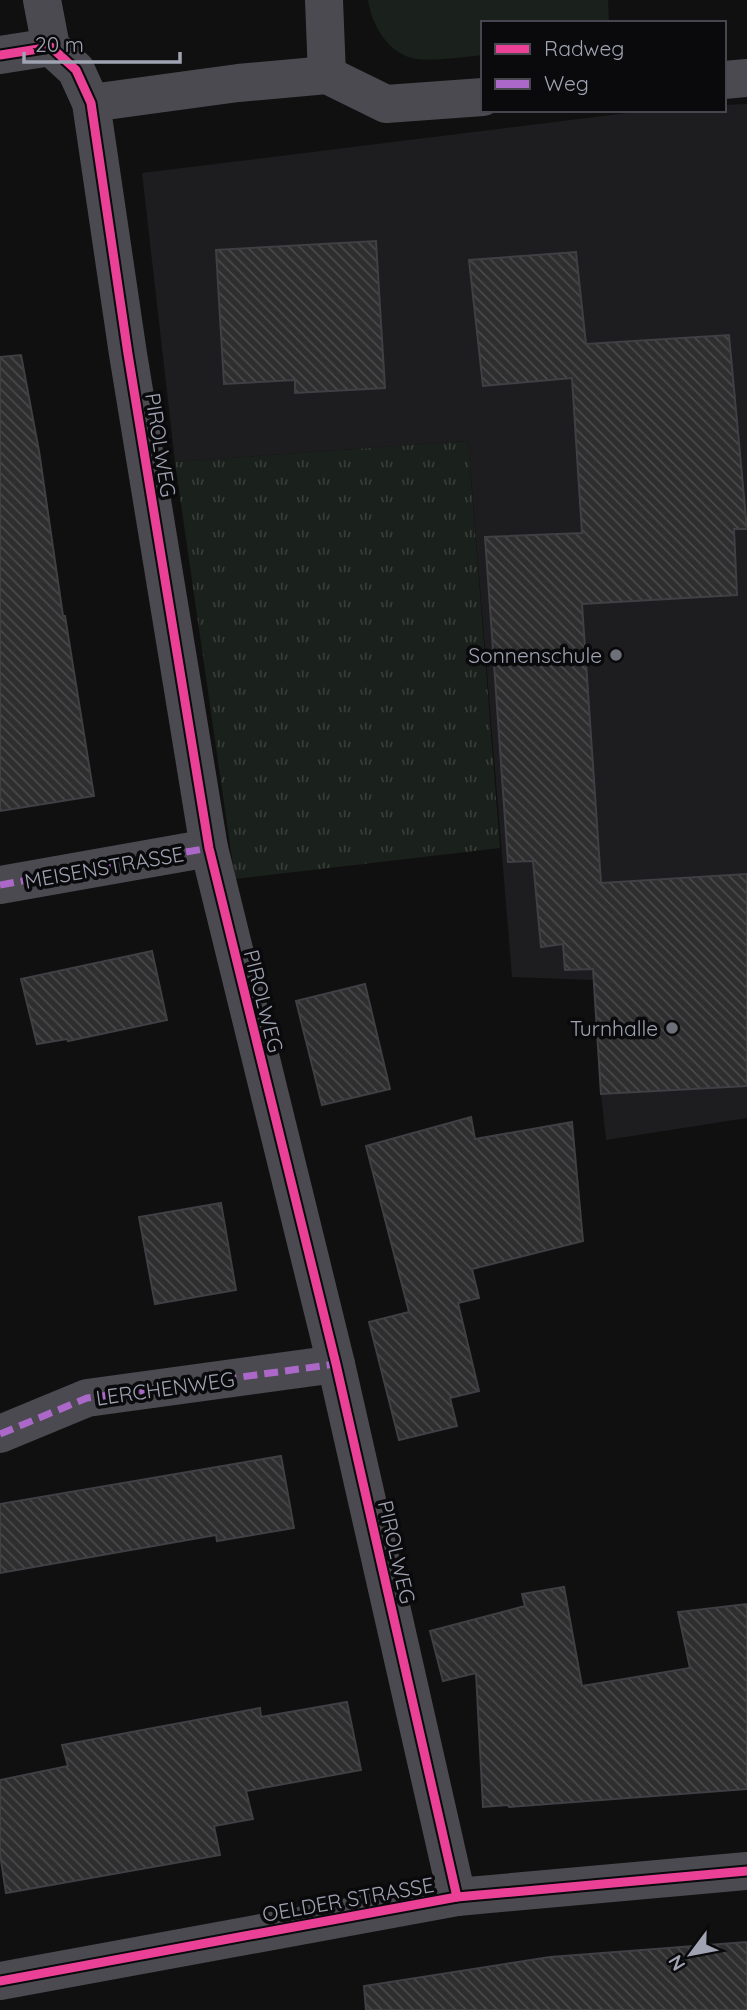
<svg xmlns="http://www.w3.org/2000/svg" width="747" height="2010" viewBox="0 0 747 2010" font-family="Quicksand,sans-serif">
  <defs>
    <pattern id="park-tufts" width="24" height="20" patternUnits="userSpaceOnUse" patternTransform="scale(1.75)"><rect width="24" height="20" fill="#1a201b"/><path d="M3 7l-1-3M5 7V3M7 7l1-3M15 17l-1-3M17 17v-4M19 17l1-3" fill="none" stroke="#383d3a"/></pattern>
    <pattern id="building-back-hatch" width="6" height="6" patternUnits="userSpaceOnUse" patternTransform="scale(1.75)"><rect width="6" height="6" fill="#2e2e2f"/><path d="M-1 5l2 2M0 0l6 6M5-1l2 2" fill="none" stroke="#49494b"/></pattern>
  </defs>
  <rect width="100%" height="100%" fill="#101010"/>
  <!-- built -->
  <polygon fill="#1d1d1f" points="747,104 747,1118 606,1140 601,1094 594,980 512,977 468,441 175,462 142,173 627,113 662,110 724,110 724,105"/>
  <!-- green -->
  <path fill="#1a201b" d="M368,0H608L609,23H483V55C462,57 438,61 417,59C389,55 372,26 368,0Z"/>
  <!-- park -->
  <polygon fill="url(#park-tufts)" points="468,441 500,848 235,879 175,462"/>
  <!-- building -->
  <g fill="url(#building-back-hatch)" stroke="#3f3f44" stroke-width="2">
    <polygon points="376,241 385,388 295,393 295,380 224,384 216,250"/>
    <polygon points="576,252 586,344 729,335 747,529 734,529 737,595 582,604 601,883 747,874 747,1086 601,1094 593,969 565,970 563,944 541,947 533,861 508,862 485,537 582,533 572,378 483,386 469,260"/>
    <polygon points="21,355 39,451 63,616 65,616 94,796 0,811 0,357"/>
    <polygon points="152,951 167,1020 68,1041 67,1039 37,1044 21,979"/>
    <polygon points="365,984 390,1089 322,1105 296,1001"/>
    <polygon points="471,1117 475,1139 572,1122 583,1241 472,1269 479,1298 458,1303 479,1391 450,1398 457,1426 399,1440 369,1322 409,1312 366,1146"/>
    <polygon points="221,1203 236,1290 155,1304 139,1217"/>
    <polygon points="281,1456 294,1528 217,1541 216,1535 0,1573 0,1504"/>
    <polygon points="564,1587 582,1686 690,1668 678,1612 747,1604 747,1789 509,1807 508,1805 483,1807 476,1673 443,1681 430,1631 525,1606 522,1594"/>
    <polygon points="347,1702 361,1770 246,1791 253,1819 214,1826 220,1855 6,1893 0,1854 0,1780 68,1766 62,1745 260,1708 261,1717"/>
    <polygon points="747,1942 747,2010 366,2010 364,1986 550,1957"/>
  </g>
  <g fill="none" stroke-linecap="round" stroke-linejoin="round">
    <!-- minor -->
    <g stroke="#4a4a50" stroke-width="38">
      <polyline points="42,0 51,47 76,70 91,103 128,354 209,848 336,1364 457,1897"/>
      <polyline points="324,0 327,75"/>
      <polyline points="0,55 51,47"/>
      <polyline points="724,80 747,78"/>
      <polyline points="91,103 238,83 327,75 386,104 483,97"/>
      <polyline points="0,885 209,848"/>
      <polyline points="0,1434 87,1398 336,1364"/>
      <polyline points="0,1981 457,1897 747,1871"/>
    </g>
    <!-- quiet -->
    <g stroke="#ac68c9" stroke-width="7" stroke-dasharray="14 7" stroke-linecap="butt">
      <polyline points="0,885 209,848"/>
      <polyline points="0,1434 87,1398 336,1364"/>
    </g>
    <defs>
      <g id="cycleway">
        <polyline points="0,55 51,47 76,70 91,103 128,354 209,848 336,1364 457,1897"/>
        <polyline points="0,1981 457,1897 747,1871"/>
      </g>
    </defs>
    <!-- cycleway casing -->
    <use href="#cycleway" stroke="#0a0a0c" stroke-width="13"/>
    <!-- cycleway -->
    <use href="#cycleway" stroke="#ea4096" stroke-width="9"/>
  </g>
  <!-- markers -->
  <g fill="#6e7079" stroke="#0a0a0c" stroke-width="2.5">
    <circle cx="616" cy="655" r="7"/>
    <circle cx="672" cy="1028" r="7"/>
  </g>
  <g text-anchor="middle" dominant-baseline="central" stroke-width="7" stroke-linejoin="round" paint-order="stroke">
    <!-- street labels -->
    <g font-size="21" fill="#a0a3b2" stroke="#0a0a0c">
      <text transform="translate(161 445) rotate(81)">PIROLWEG</text>
      <text transform="translate(104 867) rotate(-10)">MEISENSTRASSE</text>
      <text transform="translate(264 1001) rotate(76)">PIROLWEG</text>
      <text transform="translate(165 1388) rotate(-8)">LERCHENWEG</text>
      <text transform="translate(397 1552) rotate(77)">PIROLWEG</text>
      <text transform="translate(348 1899) rotate(-10)">OELDER STRASSE</text>
    </g>
    <!-- poi labels -->
    <g font-size="21" fill="#a0a3b2" stroke="#0a0a0c" text-anchor="end">
      <text x="602" y="655">Sonnenschule</text>
      <text x="658" y="1028">Turnhalle</text>
    </g>
  </g>
  <!-- legend -->
  <rect x="481" y="21" width="245" height="91" fill="#0a0a0c" stroke="#46474e" stroke-width="2"/>
  <rect x="495" y="44" width="35" height="10" fill="#ea4096" stroke="#46474e" stroke-width="2"/>
  <text x="544" y="56" font-size="21" fill="#a0a3b2">Radweg</text>
  <rect x="495" y="79" width="35" height="10" fill="#ac68c9" stroke="#46474e" stroke-width="2"/>
  <text x="544" y="91" font-size="21" fill="#a0a3b2">Weg</text>
  <!-- north arrow -->
  <g transform="translate(691 1954) rotate(238)" stroke="#0a0a0c" stroke-width="5" paint-order="stroke">
  <path d="M0-5L12 26L0 18L-12 26Z" fill="#a0a3b2"/>
  <text y="-10" font-size="19" font-weight="bold" text-anchor="middle" fill="#a0a3b2">N</text>
  </g>
  <!-- scale -->
  <path d="M24 52v10h156v-10" fill="none" stroke="#a0a3b2" stroke-width="3.5"/>
  <text x="35" y="52" font-size="21" fill="#a0a3b2" stroke="#0a0a0c" stroke-width="5" paint-order="stroke">20 m</text>
</svg>
